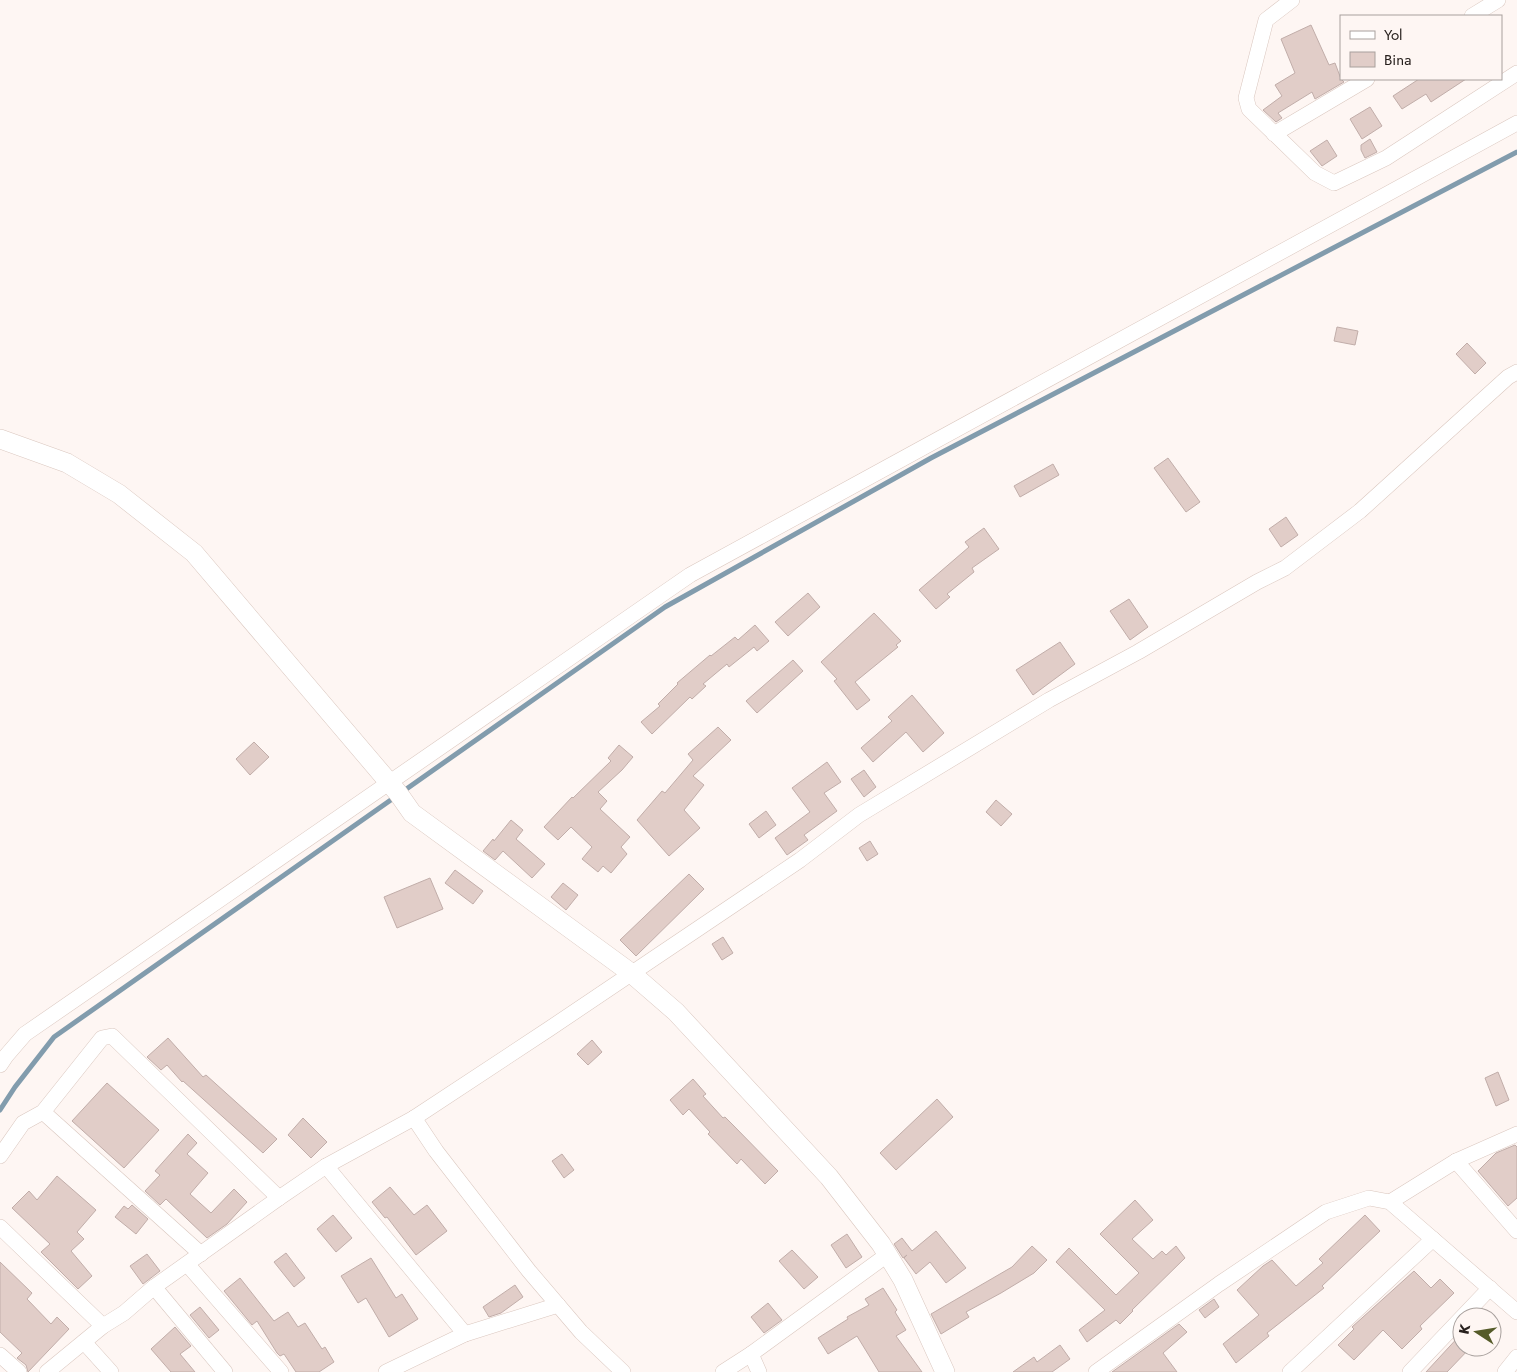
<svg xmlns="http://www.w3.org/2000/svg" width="1517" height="1372" viewBox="0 0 1517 1372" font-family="Jost,sans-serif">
  <rect width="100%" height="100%" fill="#fef6f3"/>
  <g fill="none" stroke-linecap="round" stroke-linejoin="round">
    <!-- stream -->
    <polyline stroke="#829cad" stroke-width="5" points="0,1110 15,1087 54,1037 665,607 931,458 1517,152"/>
  </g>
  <!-- building -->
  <g fill="#e1cdc8" stroke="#c1ada9">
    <polygon points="1311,25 1329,65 1335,63 1341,79 1344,82 1315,99 1312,92 1278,113 1282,118 1276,122 1263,110 1282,96 1275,85 1295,73 1281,39"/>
    <polygon points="1419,79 1466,79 1431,102 1426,94 1402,109 1393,96"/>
    <polygon points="1370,107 1382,126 1362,139 1350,119"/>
    <polygon points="1370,139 1377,152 1365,158 1361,150 1361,145"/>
    <polygon points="1327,140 1337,156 1322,166 1310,151"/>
    <polygon points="1337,327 1358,331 1355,345 1334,341"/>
    <polygon points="1467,343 1486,363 1475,374 1456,354"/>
    <polygon points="1168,458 1200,502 1186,512 1154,468"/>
    <polygon points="1053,464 1059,475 1020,497 1014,486"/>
    <polygon points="1286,517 1298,535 1281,547 1269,529"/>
    <polygon points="984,528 999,549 972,568 974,572 947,594 950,597 936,609 919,590 969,547 965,542"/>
    <polygon points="808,593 820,607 788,636 775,622"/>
    <polygon points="1129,599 1148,627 1130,640 1110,611"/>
    <polygon points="874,613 901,641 896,645 898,647 855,682 870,700 857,710 834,681 837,679 821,662"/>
    <polygon points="755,625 769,641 757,651 754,647 729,667 727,664 703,684 706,686 692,699 690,697 652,734 641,722 660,706 658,704 678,684 677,683 710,655 711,656 735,637 738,640"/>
    <polygon points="1060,642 1075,664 1033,695 1016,670"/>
    <polygon points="793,660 803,671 757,713 746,701"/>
    <polygon points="912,695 944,733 923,752 906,732 873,762 861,748 892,721 888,717"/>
    <polygon points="718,727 731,740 693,776 704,785 684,810 700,828 669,856 637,820 662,791 665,793 693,760 688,754"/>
    <polygon points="254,742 269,757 250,775 236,759"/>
    <polygon points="619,745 633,757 622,770 598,792 607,801 600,809 630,837 621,847 627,854 611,873 603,866 598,872 582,859 592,847 571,827 558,840 544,827 572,797 573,798 611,761 608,758"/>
    <polygon points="827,762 841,782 824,793 837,811 804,835 808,840 787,855 775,838 810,812 792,788"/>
    <polygon points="864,770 876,787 864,797 851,779"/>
    <polygon points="996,800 1012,814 1001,826 986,812"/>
    <polygon points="766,811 776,825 759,838 749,824"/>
    <polygon points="511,820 523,830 516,839 545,864 532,878 503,851 495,860 483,851 493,839 494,841"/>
    <polygon points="870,841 878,854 867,861 859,848"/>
    <polygon points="455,870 483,891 473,904 445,883"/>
    <polygon points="689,874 704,889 636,956 620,940"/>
    <polygon points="430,878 443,909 397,928 384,897"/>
    <polygon points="563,883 578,895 566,910 551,897"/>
    <polygon points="723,937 733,953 722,960 712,944"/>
    <polygon points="168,1038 203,1077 206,1075 277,1139 263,1153 183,1081 182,1082 167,1065 161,1070 147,1057"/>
    <polygon points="592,1040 602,1052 588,1065 577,1054"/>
    <polygon points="1498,1072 1509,1100 1496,1106 1485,1078"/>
    <polygon points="693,1079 706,1094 703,1096 723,1118 725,1117 733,1125 778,1171 765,1184 741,1159 737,1164 708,1134 710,1132 689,1109 683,1115 670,1100"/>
    <polygon points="107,1083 159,1130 124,1168 72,1121"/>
    <polygon points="937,1099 953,1117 896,1170 880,1153"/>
    <polygon points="303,1118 327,1142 311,1158 288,1135"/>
    <polygon points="188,1134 197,1143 187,1154 208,1173 190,1194 211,1213 234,1189 247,1202 227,1224 207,1238 166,1199 160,1205 145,1191 160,1175 155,1171"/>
    <polygon points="1515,1145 1517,1147 1517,1198 1508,1206 1478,1171 1496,1153"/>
    <polygon points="562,1154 574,1170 564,1178 552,1161"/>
    <polygon points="57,1176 96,1210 77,1232 84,1239 71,1251 92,1276 78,1289 41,1252 50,1244 12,1208 29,1191 37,1200"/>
    <polygon points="390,1187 414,1215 427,1205 447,1231 416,1255 387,1217 385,1218 372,1202"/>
    <polygon points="1135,1200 1153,1220 1132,1239 1153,1259 1162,1251 1166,1255 1176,1246 1185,1258 1132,1310 1133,1311 1120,1324 1116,1320 1087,1342 1079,1330 1105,1310 1056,1262 1069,1248 1116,1295 1139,1273 1100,1234"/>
    <polygon points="132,1205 148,1219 136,1234 115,1217 124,1206 128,1209"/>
    <polygon points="333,1215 352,1238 336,1252 317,1229"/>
    <polygon points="1365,1215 1380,1231 1322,1286 1324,1288 1267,1333 1269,1336 1236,1363 1223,1344 1259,1315 1237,1290 1263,1266 1272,1260 1296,1286 1323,1263 1319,1259"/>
    <polygon points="936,1231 966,1268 946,1283 930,1262 916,1274 904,1258 907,1255 903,1258 894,1244 902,1238 912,1251"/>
    <polygon points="847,1234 862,1257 846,1268 831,1245"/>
    <polygon points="1032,1246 1047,1260 1034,1273 1001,1293 966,1312 969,1317 941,1334 931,1314 1012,1267"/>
    <polygon points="792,1250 818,1277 804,1289 779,1261"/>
    <polygon points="286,1253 305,1278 294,1287 274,1262"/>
    <polygon points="147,1254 160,1271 143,1284 130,1266"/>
    <polygon points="371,1258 396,1298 402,1294 418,1319 389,1337 366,1298 358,1303 341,1276"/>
    <polygon points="0,1262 32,1293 27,1299 51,1324 57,1317 69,1329 28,1372 26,1365 17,1358 22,1353 0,1332"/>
    <polygon points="1414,1271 1431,1288 1440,1279 1454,1293 1420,1326 1422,1329 1402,1349 1383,1330 1354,1360 1338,1345 1354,1329 1352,1327"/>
    <polygon points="240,1278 274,1321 288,1312 298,1327 305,1323 322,1349 325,1347 334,1362 319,1372 296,1372 284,1354 280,1356 277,1353 257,1321 252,1325 224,1291"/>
    <polygon points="515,1285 523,1297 501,1313 489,1317 483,1307"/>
    <polygon points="883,1288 897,1310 895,1312 906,1330 896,1336 922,1372 879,1372 857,1336 828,1354 818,1338 848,1319 847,1317 869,1305 865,1299"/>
    <polygon points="1214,1299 1219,1307 1205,1318 1199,1310"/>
    <polygon points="768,1303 782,1320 764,1333 751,1317"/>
    <polygon points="200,1307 219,1330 209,1338 190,1315"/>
    <polygon points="1179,1324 1187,1332 1163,1353 1177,1372 1112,1372"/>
    <polygon points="175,1327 191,1346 180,1354 195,1372 171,1372 151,1349"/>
    <polygon points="1462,1333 1462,1347 1471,1347 1447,1372 1426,1372"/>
    <polygon points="1060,1345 1070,1359 1052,1372 1013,1372 1034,1357 1037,1362"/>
  </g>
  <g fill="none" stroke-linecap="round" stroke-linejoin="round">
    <defs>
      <g id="minor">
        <polyline points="1292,0 1266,20 1246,98 1249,109 1315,173 1334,183 1386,158 1517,73"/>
        <polyline points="1472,16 1498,0"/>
        <polyline points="1274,134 1367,79"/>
        <polyline points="0,1065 6,1056 25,1034 690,575 1517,123"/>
        <polyline points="43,1112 201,1254"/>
        <polyline points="414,1118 436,1151 529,1271 581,1332 623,1372"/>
        <polyline points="0,1156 23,1123 43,1112 102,1038 112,1036 279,1198"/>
        <polyline points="1456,1161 1517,1231"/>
        <polyline points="326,1166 465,1334"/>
        <polyline points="1390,1202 1456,1161 1517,1134"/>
        <polyline points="0,1227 103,1326"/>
        <polyline points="187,1264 281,1372"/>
        <polyline points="154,1287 225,1372"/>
        <polyline points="84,1342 111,1372"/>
        <polyline points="751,1354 759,1372"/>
        <polyline points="0,1355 19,1372"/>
        <polyline points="47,1372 103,1326 124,1313 154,1287 279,1198 326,1166 414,1118 549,1029 800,860 859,815 1049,700 1138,652 1257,582 1285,568 1360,511 1508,377 1517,372"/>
        <polyline points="386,1372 465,1334 558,1305"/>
        <polyline points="723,1372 751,1354 887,1255"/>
        <polyline points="1096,1372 1219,1284 1326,1212 1369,1198 1390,1202 1517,1312"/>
        <polyline points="1290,1372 1433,1239"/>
        <polyline points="1410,1372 1490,1288"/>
        <polyline points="1505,1372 1517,1357"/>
      </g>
      <polyline id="tertiary" points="0,439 67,463 119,494 194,553 398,793 412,813 631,973 676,1012 829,1177 881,1244 903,1280 945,1372"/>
    </defs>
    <!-- minor casing -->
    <use href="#minor" stroke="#dac7bf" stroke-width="16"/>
    <!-- tertiary casing -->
    <use href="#tertiary" stroke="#dac7bf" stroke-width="20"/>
    <!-- minor -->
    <use href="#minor" stroke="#fff" stroke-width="15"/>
    <!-- tertiary -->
    <use href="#tertiary" stroke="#fff" stroke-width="19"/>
  </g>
  <!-- legend -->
  <rect x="1340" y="15" width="162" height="65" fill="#fef6f3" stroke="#a8a09d"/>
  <rect x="1350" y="31" width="25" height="8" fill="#ffffff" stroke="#a8a09d"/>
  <text x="1384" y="40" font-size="15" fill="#27201d">Yol</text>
  <rect x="1350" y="52" width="25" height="15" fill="#e1cdc8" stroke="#a8a09d"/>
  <text x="1384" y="65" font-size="15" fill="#27201d">Bina</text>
  <!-- north arrow -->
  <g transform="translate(1477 1332) rotate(282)"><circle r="24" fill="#fef6f3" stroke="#a8a09d"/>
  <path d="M0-4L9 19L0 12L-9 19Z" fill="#555b29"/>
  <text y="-8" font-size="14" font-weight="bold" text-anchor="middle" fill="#27201d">K</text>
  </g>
</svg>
